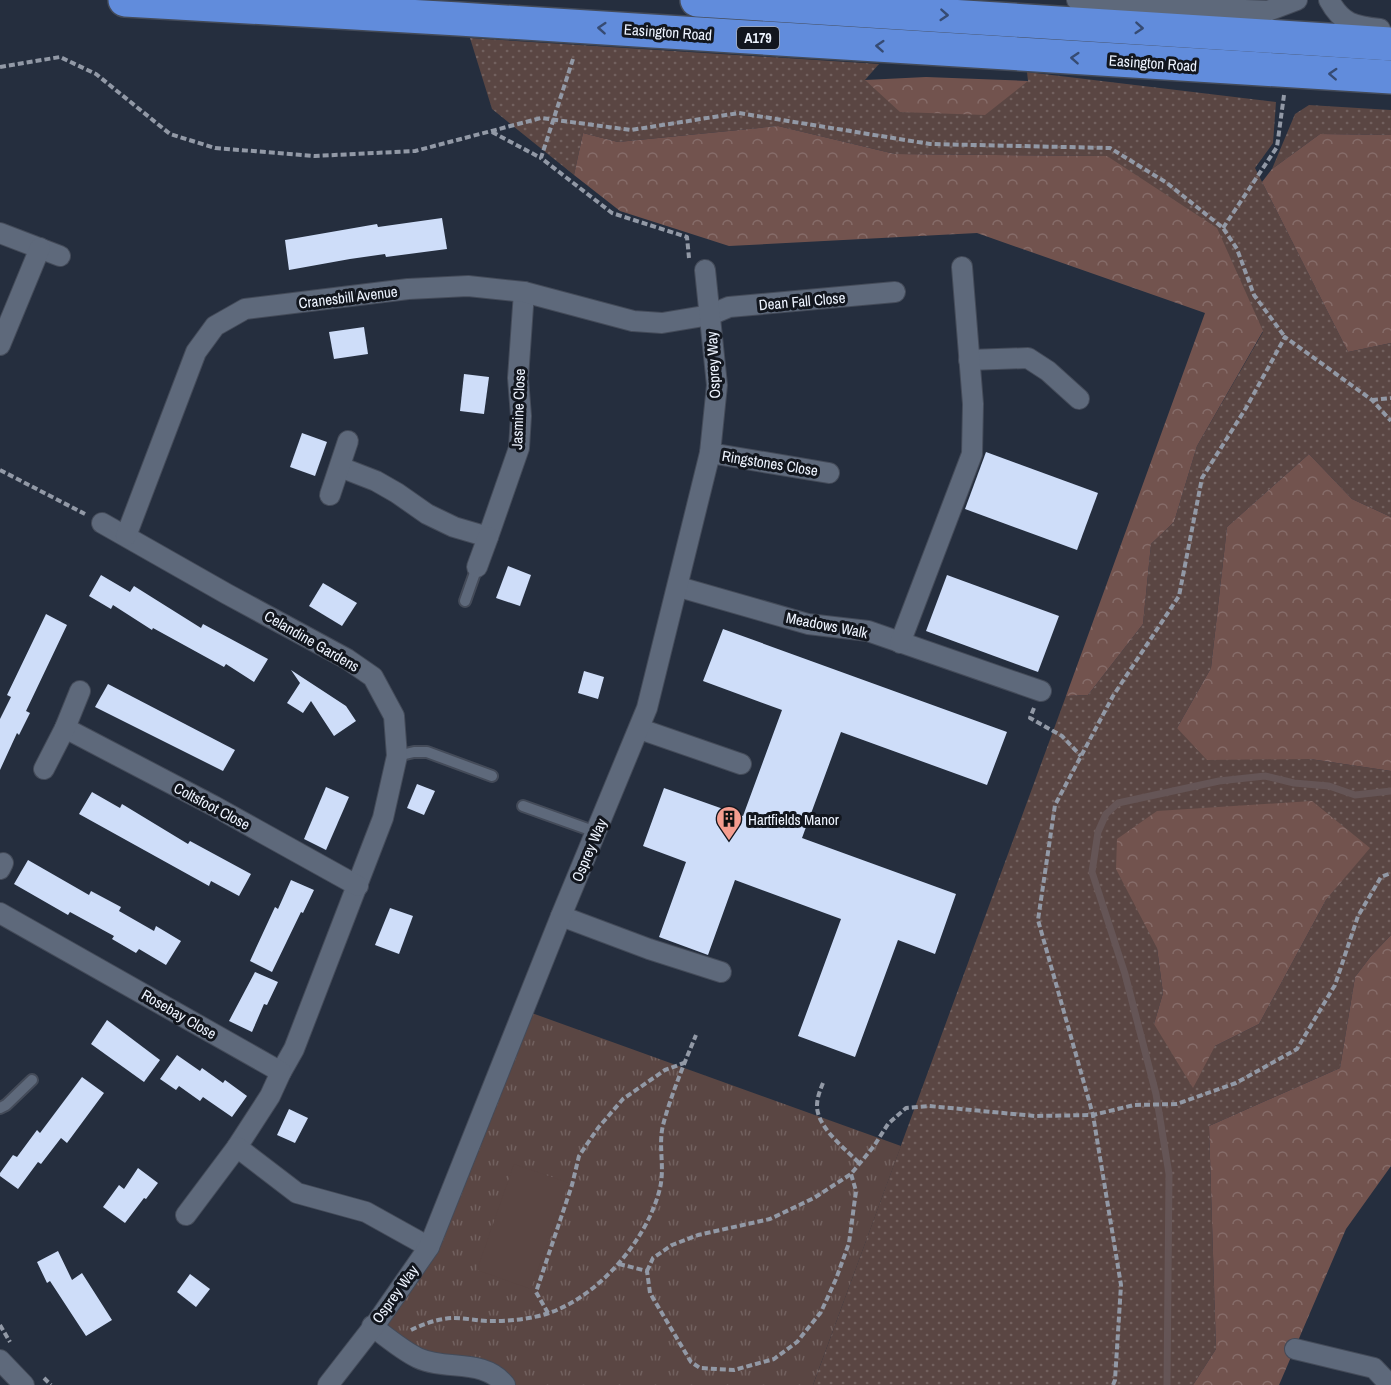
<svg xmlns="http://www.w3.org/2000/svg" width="1391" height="1385" viewBox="0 0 1391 1385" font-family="'Archivo Narrow',sans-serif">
  <defs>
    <pattern id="grass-dots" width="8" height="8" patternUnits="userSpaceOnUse" patternTransform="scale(1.5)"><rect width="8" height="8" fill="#5a4643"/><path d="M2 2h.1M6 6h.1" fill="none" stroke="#72615f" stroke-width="1.8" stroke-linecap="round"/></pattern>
    <pattern id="forest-crowns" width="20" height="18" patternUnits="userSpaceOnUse" patternTransform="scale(1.5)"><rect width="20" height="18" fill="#72534e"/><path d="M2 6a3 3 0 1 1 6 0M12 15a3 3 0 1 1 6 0" fill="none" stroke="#866c69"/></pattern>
    <pattern id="park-tufts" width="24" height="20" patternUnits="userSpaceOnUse" patternTransform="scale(1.5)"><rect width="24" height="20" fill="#5a4643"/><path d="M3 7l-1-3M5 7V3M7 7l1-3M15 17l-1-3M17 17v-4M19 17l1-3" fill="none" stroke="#72615f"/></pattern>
  </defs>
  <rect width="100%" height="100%" fill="#252e3e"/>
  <!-- grass -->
  <g fill="url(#grass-dots)" fill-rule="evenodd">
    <path d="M470,38L879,64L865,80L1028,81L1027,72L1276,102L1273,143L1255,168L1348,352L1391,343V517L1352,499L1309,454L1227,527L1211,668L1177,728L1310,759L1391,771V935L1371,956L1355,977L1340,1068L1209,1126L1216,1349L1193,1385H813L1066,696L1088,695L1143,624L1151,544L1174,522L1197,446L1263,332L1107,156L895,154L778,126L618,142L583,133L574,175L492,109ZM1369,848L1326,900L1259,1024L1215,1046L1154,1024L1163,993L1157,948Z"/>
    <polygon points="1309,105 1391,110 1391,135 1320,134 1272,169 1295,114"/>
  </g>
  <!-- forest -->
  <g fill="url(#forest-crowns)">
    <polygon points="926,77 1028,81 985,115 900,112 865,80"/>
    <polygon points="778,126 895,154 1107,156 1217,228 1263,331 1197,446 1174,522 1151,544 1143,624 1088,695 1066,696 1205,313 977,233 729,246 620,211 574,175 583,133 618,142"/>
    <polygon points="1320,134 1391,135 1391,343 1348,352 1262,182 1272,169"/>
    <polygon points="1309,454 1352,499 1391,517 1391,771 1310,759 1207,760 1177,728 1211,668 1227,527"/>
    <polygon points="1312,801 1370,848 1326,900 1259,1024 1215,1046 1193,1088 1154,1024 1163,993 1157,948 1116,869 1117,839 1157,811"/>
    <polygon points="1391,935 1391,1166 1346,1229 1279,1385 1193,1385 1216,1349 1209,1126 1340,1068 1355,977 1371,956"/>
  </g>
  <!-- park -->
  <polygon fill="url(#park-tufts)" points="529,1012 901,1146 813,1385 508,1385 421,1355 377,1322 433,1251"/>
  <!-- garden -->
  <polygon fill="#5a4643" points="514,1164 569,1183 531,1289 477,1270"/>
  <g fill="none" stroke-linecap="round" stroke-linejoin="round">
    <!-- stream -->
    <polyline stroke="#655556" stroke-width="7" points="1167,1385 1169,1174 1156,1094 1125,974 1092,872 1098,832 1106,814 1118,803 1219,781 1265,776 1294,783 1329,786 1355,795 1391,791"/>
  </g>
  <!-- building -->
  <g fill="#ceddf9">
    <polygon points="442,218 447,249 386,257 385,254 350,259 289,270 285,240 377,224 378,227"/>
    <polygon points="364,327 368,354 334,359 329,332"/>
    <polygon points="464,374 489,377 484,414 460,411"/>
    <polygon points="302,433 327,442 315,476 290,467"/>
    <polygon points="986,452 1098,493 1077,550 965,509"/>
    <polygon points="508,566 531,575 520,606 496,598"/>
    <polygon points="101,575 130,592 134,586 201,628 203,624 268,659 254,682 226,664 224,667 153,628 152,630 113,605 111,609 89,596"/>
    <polygon points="947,575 1059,616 1038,672 926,631"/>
    <polygon points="323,583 357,603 342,626 309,606"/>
    <polygon points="46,614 67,625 26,711 30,713 19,735 17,733 0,770 0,719 11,697 7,695"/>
    <polygon points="723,629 1007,732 987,785 841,732 802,838 956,894 935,954 898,940 855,1057 798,1036 841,919 735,880 708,955 659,937 686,862 643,846 664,788 743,816 782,710 703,681"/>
    <polygon points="291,670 346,706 356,721 334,736 311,701 303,713 287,703 300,683"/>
    <polygon points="584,671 604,677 598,699 578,693"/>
    <polygon points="108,684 235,750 223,771 95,707"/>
    <polygon points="417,784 435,791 424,815 407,808"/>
    <polygon points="326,787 349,797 326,850 304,839"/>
    <polygon points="92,792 120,808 122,804 188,844 190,841 251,874 239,896 211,881 209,886 79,814"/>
    <polygon points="28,860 89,895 91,891 121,907 119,911 154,931 156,926 181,941 166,965 139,949 136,953 112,939 114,936 70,912 68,915 14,884"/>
    <polygon points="291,880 314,890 303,913 301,912 272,972 250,961 275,907 278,909"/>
    <polygon points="390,908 413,916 399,954 375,945"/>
    <polygon points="255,972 278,982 267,1005 264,1004 252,1032 229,1021"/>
    <polygon points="107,1020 160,1060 144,1082 91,1044"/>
    <polygon points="177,1055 200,1071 202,1068 223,1083 225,1080 247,1096 232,1117 203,1097 200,1101 179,1086 176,1090 160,1079"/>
    <polygon points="82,1077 104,1093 67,1143 61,1138 41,1164 38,1162 18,1189 0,1176 0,1173 13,1155 17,1157 37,1130 40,1133"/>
    <polygon points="289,1109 308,1118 295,1143 277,1135"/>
    <polygon points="138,1168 158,1183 146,1199 144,1198 125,1223 103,1207 119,1185 124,1189"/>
    <polygon points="58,1251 72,1280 82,1273 112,1320 86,1336 50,1281 47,1283 37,1262"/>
    <polygon points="190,1274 210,1289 196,1307 177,1292"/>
  </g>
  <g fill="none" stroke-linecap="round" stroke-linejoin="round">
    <defs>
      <g id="service">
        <polyline points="465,601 477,567"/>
        <polyline points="397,756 414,752 427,752 492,776"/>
        <polyline points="523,806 596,832"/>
        <polyline points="0,1108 6,1105 32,1080"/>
      </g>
      <g id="minor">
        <polyline points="1077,0 1081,3 1268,11 1297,0"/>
        <path d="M1329,0C1342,24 1354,26 1380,29"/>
        <polyline points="0,233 60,256"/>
        <polyline points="0,345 40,248"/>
        <polyline points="969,360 1028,358 1048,371 1079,399"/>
        <polyline points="710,453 829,473"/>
        <polyline points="340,467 376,481 397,493 427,514 454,527 488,537 519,448 521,416 518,378 524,292"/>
        <polyline points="330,495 348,441"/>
        <polyline points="102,523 227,594 347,659 373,677 394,716 397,756 383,818 294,1049 281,1072"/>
        <polyline points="126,536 196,352 215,326 245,309 408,289 468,286 524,292 633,321 662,323 710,315 729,307 895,292"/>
        <polyline points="477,567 488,537"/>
        <polyline points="679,587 808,624 868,631 1041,691"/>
        <polyline points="900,643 972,454 973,404 962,267"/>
        <polyline points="65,728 214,806 358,886"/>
        <polyline points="640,729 741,764"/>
        <polyline points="44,769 65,728 80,691"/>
        <polyline points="0,869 3,863"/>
        <polyline points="0,913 281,1072 270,1096 237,1147"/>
        <polyline points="561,916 649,949 721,972"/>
        <polyline points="186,1215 237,1147 297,1193 366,1212 429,1247"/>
        <path d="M372,1326C385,1336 403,1351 418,1358C446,1371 484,1358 505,1385"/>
        <polyline points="1295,1349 1374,1368 1390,1385"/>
        <polyline points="0,1360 24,1385"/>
        <polyline points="328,1385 377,1322 429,1247 561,916 647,708 710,453 717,385 705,270"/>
      </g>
      <g id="trunk">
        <polyline points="125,0 459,19 1391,77"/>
        <polyline points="697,0 1391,44"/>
      </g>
    </defs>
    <!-- service casing -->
    <use href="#service" stroke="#444b59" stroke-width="14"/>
    <!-- minor casing -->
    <use href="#minor" stroke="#444b59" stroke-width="22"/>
    <!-- trunk casing -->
    <use href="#trunk" stroke="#444b59" stroke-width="36"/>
    <!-- path -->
    <g stroke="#9299a6" stroke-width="4" stroke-dasharray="6 3" stroke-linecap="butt">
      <polyline points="573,59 541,158 612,213 687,237 689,258"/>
      <polyline points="0,67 60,57 96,74 170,134 215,148 315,156 415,151 541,118 631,130 739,113 930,144 1110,148 1167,183 1223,228 1237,249 1254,295 1285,337"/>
      <polyline points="492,132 541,158"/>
      <polyline points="1223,228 1277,147 1284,95"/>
      <polyline points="1372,400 1391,398"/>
      <polyline points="0,470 85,514"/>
      <polyline points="1034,708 1030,718 1062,736 1081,756"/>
      <path d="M823,1083C820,1090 817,1098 817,1106C817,1128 847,1150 860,1164"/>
      <polyline points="619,1264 647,1271 650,1293 691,1362 700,1368 734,1370 774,1359 797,1342 821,1312 836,1279 849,1243 856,1191 851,1174"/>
      <polyline points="647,1271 653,1258 672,1245 698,1235 770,1219 814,1198 851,1174 874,1146 888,1124 906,1108 929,1106 1035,1116 1093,1115 1134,1105 1177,1104 1236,1083 1297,1049 1335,985 1358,916 1381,877 1391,873"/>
      <polyline points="548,1313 536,1292 572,1185 579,1156 598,1128 623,1099 665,1070 684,1063"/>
      <polyline points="0,1325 10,1342"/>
      <path d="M411,1330C423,1324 440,1318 454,1318C466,1318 478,1321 491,1321C510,1321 531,1319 549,1313C599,1296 648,1239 660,1188C665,1167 658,1146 663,1125C671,1095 684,1064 696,1035"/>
      <polyline points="44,1378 51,1385"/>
      <polyline points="1113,1385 1115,1380 1121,1285 1093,1115 1038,920 1055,805 1113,696 1179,596 1202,478 1246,408 1285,337 1372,400 1391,421"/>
    </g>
    <!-- service -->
    <use href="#service" stroke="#5e697b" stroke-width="10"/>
    <!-- minor -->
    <use href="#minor" stroke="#5e697b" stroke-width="20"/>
    <!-- trunk -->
    <use href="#trunk" stroke="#618cdc" stroke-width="33"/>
  </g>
  <!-- one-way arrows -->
  <defs><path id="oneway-chevron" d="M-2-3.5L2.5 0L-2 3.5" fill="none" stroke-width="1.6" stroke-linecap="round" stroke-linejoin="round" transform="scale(1.5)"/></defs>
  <g stroke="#364b73">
    <use href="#oneway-chevron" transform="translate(944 15) rotate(4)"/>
    <use href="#oneway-chevron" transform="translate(602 28) rotate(-176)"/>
    <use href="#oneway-chevron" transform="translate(1139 28) rotate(4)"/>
    <use href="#oneway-chevron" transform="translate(880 46) rotate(-176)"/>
    <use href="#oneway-chevron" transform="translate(1075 58) rotate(-176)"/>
    <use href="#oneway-chevron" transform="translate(1333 74) rotate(-177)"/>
  </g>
  <!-- icons -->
  <defs>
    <symbol id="building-pin" viewBox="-11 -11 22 30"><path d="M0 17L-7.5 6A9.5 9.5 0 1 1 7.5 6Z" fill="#f59d8f" stroke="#12161e"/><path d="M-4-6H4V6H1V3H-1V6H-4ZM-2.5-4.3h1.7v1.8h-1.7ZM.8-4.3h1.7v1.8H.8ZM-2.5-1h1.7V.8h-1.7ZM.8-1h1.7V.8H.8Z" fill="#111"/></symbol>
  </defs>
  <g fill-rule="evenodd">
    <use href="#building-pin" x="714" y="804" width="30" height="40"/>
  </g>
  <g text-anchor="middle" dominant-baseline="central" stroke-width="6" stroke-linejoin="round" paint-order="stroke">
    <!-- shield labels -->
    <rect fill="#12161e" stroke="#acb1bc" stroke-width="1.5" x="737" y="27" width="42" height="22" rx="4.5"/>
    <g font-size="14" font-weight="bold" fill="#eef4ff">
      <text x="758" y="38">A179</text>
    </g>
    <!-- street labels -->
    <g font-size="15" fill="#eef4ff" stroke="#12161e">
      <text transform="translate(668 32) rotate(4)">Easington Road</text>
      <text transform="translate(1153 63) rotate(4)">Easington Road</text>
      <text transform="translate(348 297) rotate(-7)">Cranesbill Avenue</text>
      <text transform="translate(802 301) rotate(-5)">Dean Fall Close</text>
      <text transform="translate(713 365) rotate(-93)">Osprey Way</text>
      <text transform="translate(518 409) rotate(-88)">Jasmine Close</text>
      <text transform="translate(770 463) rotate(9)">Ringstones Close</text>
      <text transform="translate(827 625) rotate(11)">Meadows Walk</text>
      <text transform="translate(312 641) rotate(30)">Celandine Gardens</text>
      <text transform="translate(212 806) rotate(28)">Coltsfoot Close</text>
      <text transform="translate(589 850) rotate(-67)">Osprey Way</text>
      <text transform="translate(179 1014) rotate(30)">Rosebay Close</text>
      <text transform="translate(395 1294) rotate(-54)">Osprey Way</text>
    </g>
    <!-- poi labels -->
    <g font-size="15" fill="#eef4ff" stroke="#12161e" text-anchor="start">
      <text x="748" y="819">Hartfields Manor</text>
    </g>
  </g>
</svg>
